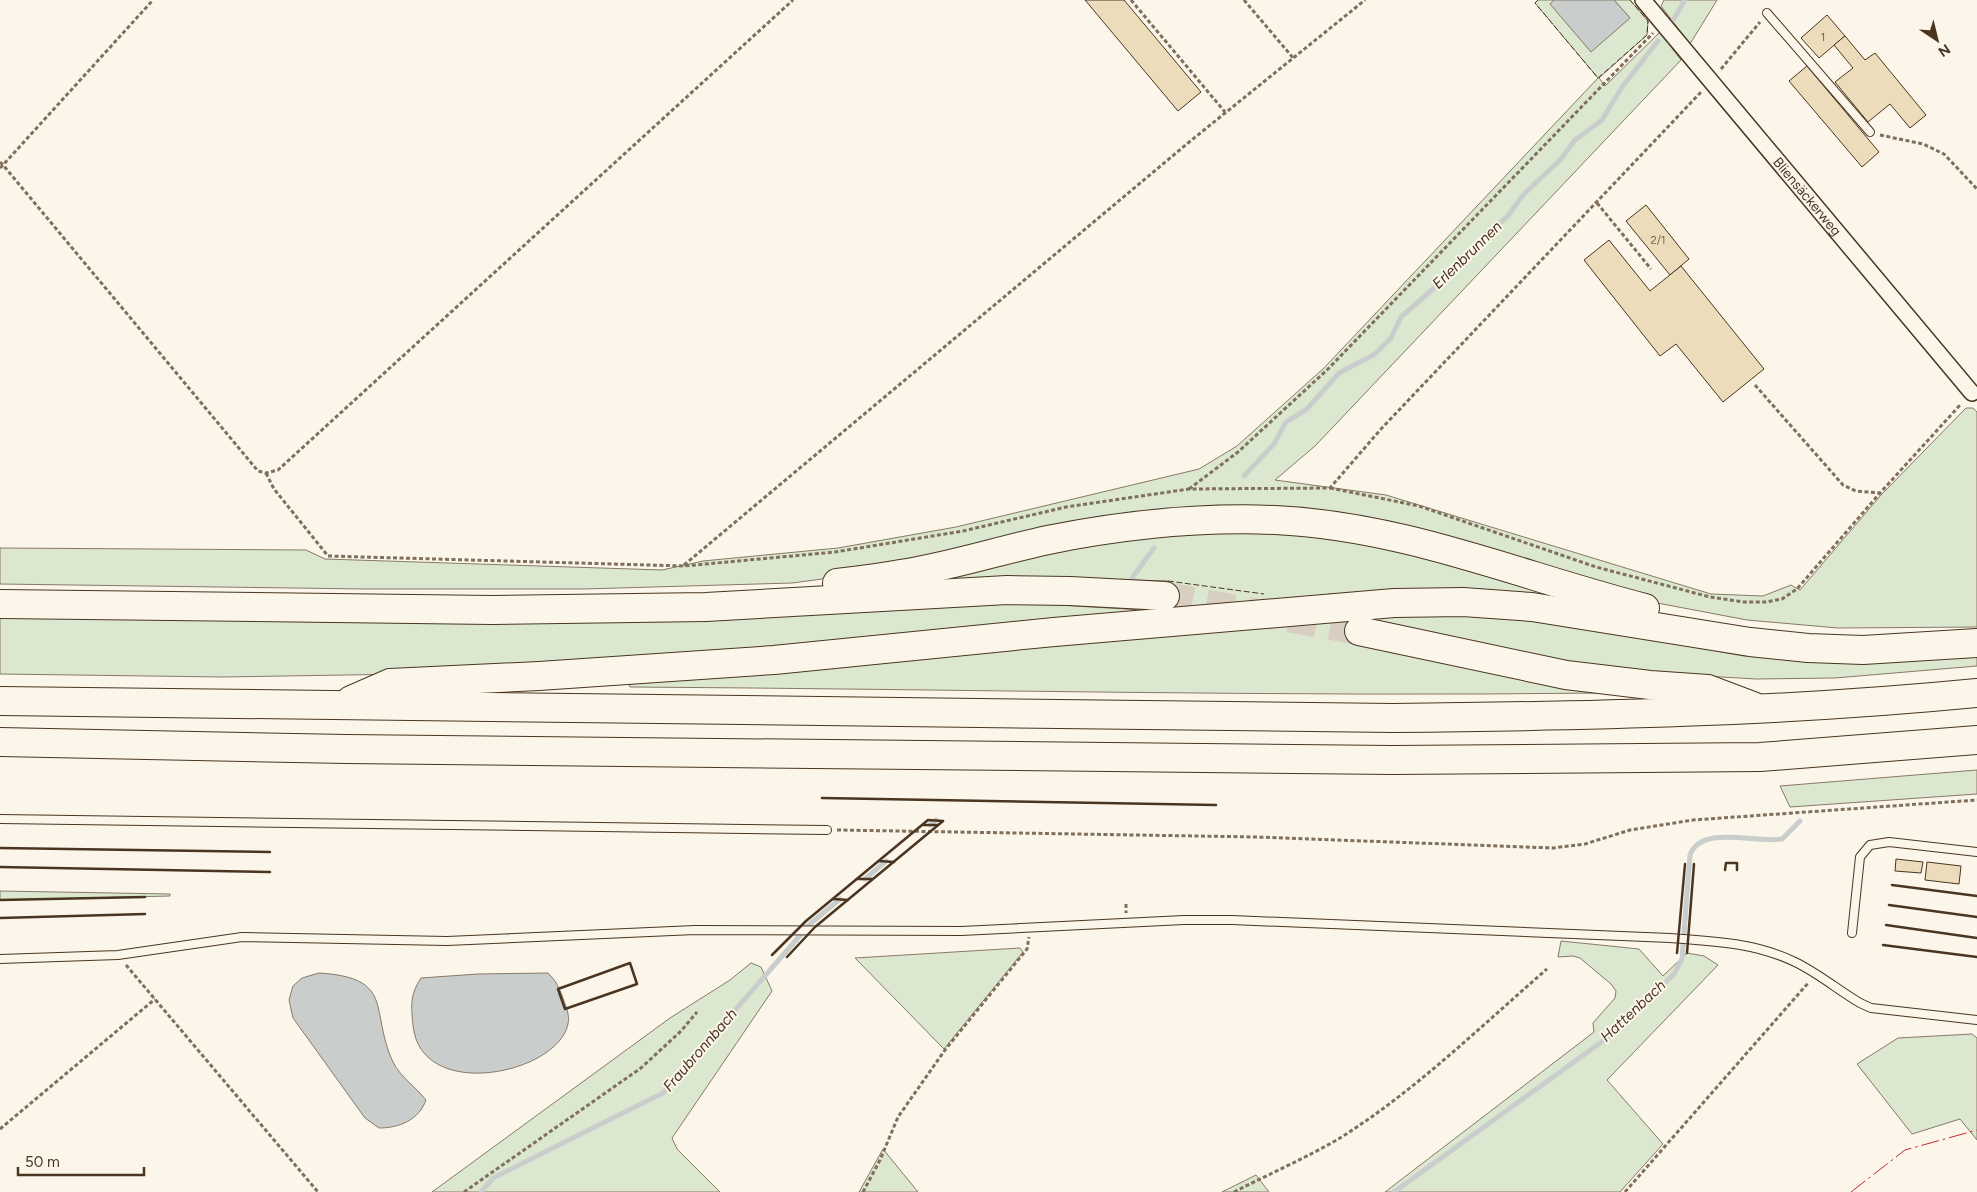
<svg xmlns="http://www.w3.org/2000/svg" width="1977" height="1192" viewBox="0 0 1977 1192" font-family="Figtree,sans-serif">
  <rect width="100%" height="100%" fill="#fbf6e9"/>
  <!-- green -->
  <g fill="#dce7d0" stroke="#887966">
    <polygon points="1538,0 1554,0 1550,4 1630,18 1614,0 1630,0 1648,21 1647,35 1599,78 1605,86 1660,32 1681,60 1315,446 1275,480 1386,495 1711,594 1763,596 1791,585 1800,590 1881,495 1966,408 1973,408 1977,412 1977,627 1838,628 1747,620 1652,602 1262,510 882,571 792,583 584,589 365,589 0,584 0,548 306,550 325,559 662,570 703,561 838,548 956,527 1199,469 1237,446 1324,368 1598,78 1535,3"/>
    <polygon points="1664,0 1717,0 1690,44 1661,6"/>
    <path d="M1159,532L1333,533L1571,598L1420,591L1332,594L700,656L469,673L223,677L0,674V614H816L1024,603L1142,610C1155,604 1166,596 1168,581L1033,577L915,585L916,580Z"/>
    <path d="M1384,614H1480L1552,621L1744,656L1792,659L1977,653V666L1835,678L1756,679L1687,675L1575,664L1375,620C1364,624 1355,631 1350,642L1605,693C1280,697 955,689 630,687L629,684Z"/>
    <polygon points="1977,770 1977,794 1790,807 1780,786"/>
    <polygon points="0,891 170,894 170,896 0,900"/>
    <polygon points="1561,941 1639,949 1663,976 1687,953 1704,956 1718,965 1607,1080 1663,1144 1620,1192 1385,1192 1594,1032 1593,1023 1615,998 1616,991 1611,984 1580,958 1573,956 1558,957"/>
    <polygon points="1020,948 1023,952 944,1049 855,958"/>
    <polygon points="751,963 761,967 772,991 672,1138 677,1149 720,1192 432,1192 670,1018 730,980"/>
    <polygon points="1972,1034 1977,1038 1977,1140 1960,1119 1912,1134 1857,1064 1898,1038"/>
    <polygon points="883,1149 918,1192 859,1192"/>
    <polygon points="1256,1175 1269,1192 1222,1192"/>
  </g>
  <!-- water -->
  <g fill="#c9cecd" stroke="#887966">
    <polygon points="1554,0 1614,0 1630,18 1591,52 1550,4"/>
    <path d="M319,973C396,978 369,1010 393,1062C401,1078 415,1086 426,1100C419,1120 399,1128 379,1128L365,1118L293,1018L289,1000L293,986L302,978Z"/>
    <path d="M548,973C556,981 559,987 563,998C566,1007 570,1015 568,1024C558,1074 420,1103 413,1025C411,1005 410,995 421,978L478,974Z"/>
  </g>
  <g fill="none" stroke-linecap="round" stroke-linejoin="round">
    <!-- stream -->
    <g stroke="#c9cecd" stroke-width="5">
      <polyline points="1672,22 1685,0"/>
      <polyline points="1244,476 1274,444 1286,422 1307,409 1339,373 1375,354 1391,338 1401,317 1465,261 1484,236 1507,217 1523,195 1561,159 1575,140 1602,120 1622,87 1658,41"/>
      <polyline points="1132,578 1154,548"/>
      <polyline points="930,825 936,820"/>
      <polyline points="865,879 886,861"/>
      <polyline points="481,1192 493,1178 663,1093 810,924 840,899"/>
      <path d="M1394,1192L1607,1038L1674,974L1682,959L1690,855C1701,824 1758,844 1782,839L1800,821"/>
    </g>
  </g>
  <!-- building -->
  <g fill="#ecdcbc" stroke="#4a3520">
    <polygon points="1085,0 1124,0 1201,92 1178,111"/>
    <polygon points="1827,15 1845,36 1819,58 1801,38"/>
    <polygon points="1845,36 1865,60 1875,53 1926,115 1910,128 1890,104 1868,122 1835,82 1853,68 1834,45"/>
    <polygon points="1807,66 1879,152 1862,167 1789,81"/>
    <polygon points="1646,205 1689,259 1670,275 1626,221"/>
    <polygon points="1609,240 1650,291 1681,266 1764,369 1723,402 1676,344 1660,356 1584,260"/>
    <polygon points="1896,859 1923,862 1921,873 1895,871"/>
    <polygon points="1927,862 1961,866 1959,884 1925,880"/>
  </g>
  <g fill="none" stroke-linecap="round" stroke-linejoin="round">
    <!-- highway-tunnel -->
    <polyline stroke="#d8cfc1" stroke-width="28" stroke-dasharray="28 14" stroke-linecap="butt" points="1165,596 1359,631"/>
    <defs>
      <g id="lane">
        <polyline points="1767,13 1870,132"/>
        <polyline points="0,819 827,830"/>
        <polyline points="1852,933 1860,857 1870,845 1889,842 1977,852"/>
        <path d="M0,959L118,955L242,937L447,941L695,930L961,931L1184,920H1232L1670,938C1713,941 1756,943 1795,962C1818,973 1838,990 1860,1003L1871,1008L1977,1020"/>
      </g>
      <g id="street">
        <path id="s1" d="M1643,0L1972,393"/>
      </g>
      <g id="highway">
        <path d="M837,583C861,580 884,577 907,573C955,565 1001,550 1048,540C1122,525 1199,517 1275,520C1405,526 1520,576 1645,608"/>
        <polyline points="0,604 493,610 706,607 1007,590 1070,591 1165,596"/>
        <polyline points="1359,631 1566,675 1650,685 1708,689 1753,706"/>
        <polyline points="351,700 390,683 539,676 774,660 1054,632 1394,603 1463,602 1532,607 1750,642 1808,648 1863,650 1977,643"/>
        <path d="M0,701L1393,718C1588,716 1783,712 1977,693"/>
        <polyline points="0,742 346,749 1392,760 1760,757 1977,740"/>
      </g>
    </defs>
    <!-- lane casing -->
    <use href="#lane" stroke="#4a3520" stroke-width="10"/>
    <!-- street casing -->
    <use href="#street" stroke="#4a3520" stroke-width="18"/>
    <!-- highway casing -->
    <use href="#highway" stroke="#4a3520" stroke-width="30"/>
    <!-- path -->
    <g stroke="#7f6f5c" stroke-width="3" stroke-dasharray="4 2.5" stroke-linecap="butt">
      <polyline points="1131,0 1225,112"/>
      <polyline points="1244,0 1294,59"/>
      <polyline points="1721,69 1760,22"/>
      <polyline points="1880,135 1923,144 1944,154 1977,189"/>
      <polyline points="0,162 3,165 153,0"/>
      <polyline points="0,168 3,165 258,471 266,473 278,470 793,0"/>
      <polyline points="1597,203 1651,269"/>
      <polyline points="1755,385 1843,485 1856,491 1880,493"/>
      <polyline points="266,473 274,489 328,556 684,566 835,552 963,531 1066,507 1189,489 1330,488 1381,429 1702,91"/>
      <polyline points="1330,488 1419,506 1596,567 1710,597 1744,602 1766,602 1782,599 1797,589 1880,493 1961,404"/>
      <polyline points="1189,489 1238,452 1328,369 1653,33"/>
      <polyline points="684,565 1188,143 1365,0"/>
      <polyline points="837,830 1256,837 1553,848 1585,844 1630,830 1693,820 1977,800"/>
      <polyline points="1126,904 1126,913"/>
      <polyline points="126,965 318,1192"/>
      <polyline points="0,1129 155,999"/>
      <polyline points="464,1192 641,1068 681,1031 697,1012"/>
      <polyline points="863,1192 880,1160 898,1117 945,1050 1027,949 1029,937"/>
      <path d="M1234,1192C1269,1174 1306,1158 1340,1138C1415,1091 1480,1027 1547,969"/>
      <polyline points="1625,1192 1809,982"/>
    </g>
    <!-- lane -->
    <use href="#lane" stroke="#fbf6e9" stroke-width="8"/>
    <!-- street -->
    <use href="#street" stroke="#fbf6e9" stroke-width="15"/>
    <!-- highway -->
    <use href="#highway" stroke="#fbf6e9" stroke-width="28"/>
    <!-- fence -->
    <g stroke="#4a3520" stroke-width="1" stroke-dasharray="6 2.5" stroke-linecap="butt">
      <polyline points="1538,0 1535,3 1598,78 1647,35 1648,21 1630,0"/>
      <polyline points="1168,581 1264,594"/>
    </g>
    <!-- wall -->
    <g stroke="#4a3520" stroke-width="2.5">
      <polyline points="822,798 1216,805"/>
      <polyline points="923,825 938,825"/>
      <polyline points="0,848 270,852"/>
      <polyline points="879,861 894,862"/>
      <polyline points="0,867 270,872"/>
      <polyline points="1725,870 1726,863 1737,863 1737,870"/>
      <polyline points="857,879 872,879"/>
      <polyline points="1892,885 1977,896"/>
      <polyline points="833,899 848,900"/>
      <polyline points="0,900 145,897"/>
      <polyline points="1889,905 1977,917"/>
      <polyline points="0,918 145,914"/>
      <polyline points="1886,925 1977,938"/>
      <polyline points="1883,945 1977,957"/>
      <polyline points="1677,953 1685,864"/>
      <polyline points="1687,953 1694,864"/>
      <polyline points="772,955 806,921 928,820 943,821"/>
      <polyline points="787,957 815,927 943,821"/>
      <polygon points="630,963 637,984 565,1009 558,989"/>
    </g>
    <!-- power -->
    <polyline stroke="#c62828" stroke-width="1" stroke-dasharray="18 4 2.5 4" stroke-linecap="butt" points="1851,1192 1905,1150 1977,1130"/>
  </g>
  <g text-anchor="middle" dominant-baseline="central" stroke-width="4" stroke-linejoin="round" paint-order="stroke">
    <!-- number labels -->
    <g font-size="11" fill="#725f47">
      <text x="1823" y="37">1</text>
      <text x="1658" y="240">2/1</text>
    </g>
    <!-- street labels -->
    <g font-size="14" fill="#4a3520" stroke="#fbf6e9">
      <text stroke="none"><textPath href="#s1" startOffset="256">Bliensäckerweg</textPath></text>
    </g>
    <!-- water labels -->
    <g font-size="15" font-style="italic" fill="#4a3520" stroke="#fbf6e9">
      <text transform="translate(1467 255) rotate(-44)">Erlenbrunnen</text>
      <text transform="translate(1633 1011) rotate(-43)">Hattenbach</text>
      <text transform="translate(700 1050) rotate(-49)">Fraubronnbach</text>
    </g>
  </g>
  <!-- north arrow -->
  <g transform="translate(1937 40) rotate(145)" stroke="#fbf6e9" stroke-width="4" paint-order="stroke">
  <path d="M0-4L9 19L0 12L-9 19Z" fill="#4a3520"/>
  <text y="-8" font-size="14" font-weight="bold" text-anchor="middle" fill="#4a3520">N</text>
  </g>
  <!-- scale -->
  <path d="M18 1167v8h126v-8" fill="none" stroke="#4a3520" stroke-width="2.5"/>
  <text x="25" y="1167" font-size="15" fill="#4a3520" stroke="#fbf6e9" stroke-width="4" paint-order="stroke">50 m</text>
</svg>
